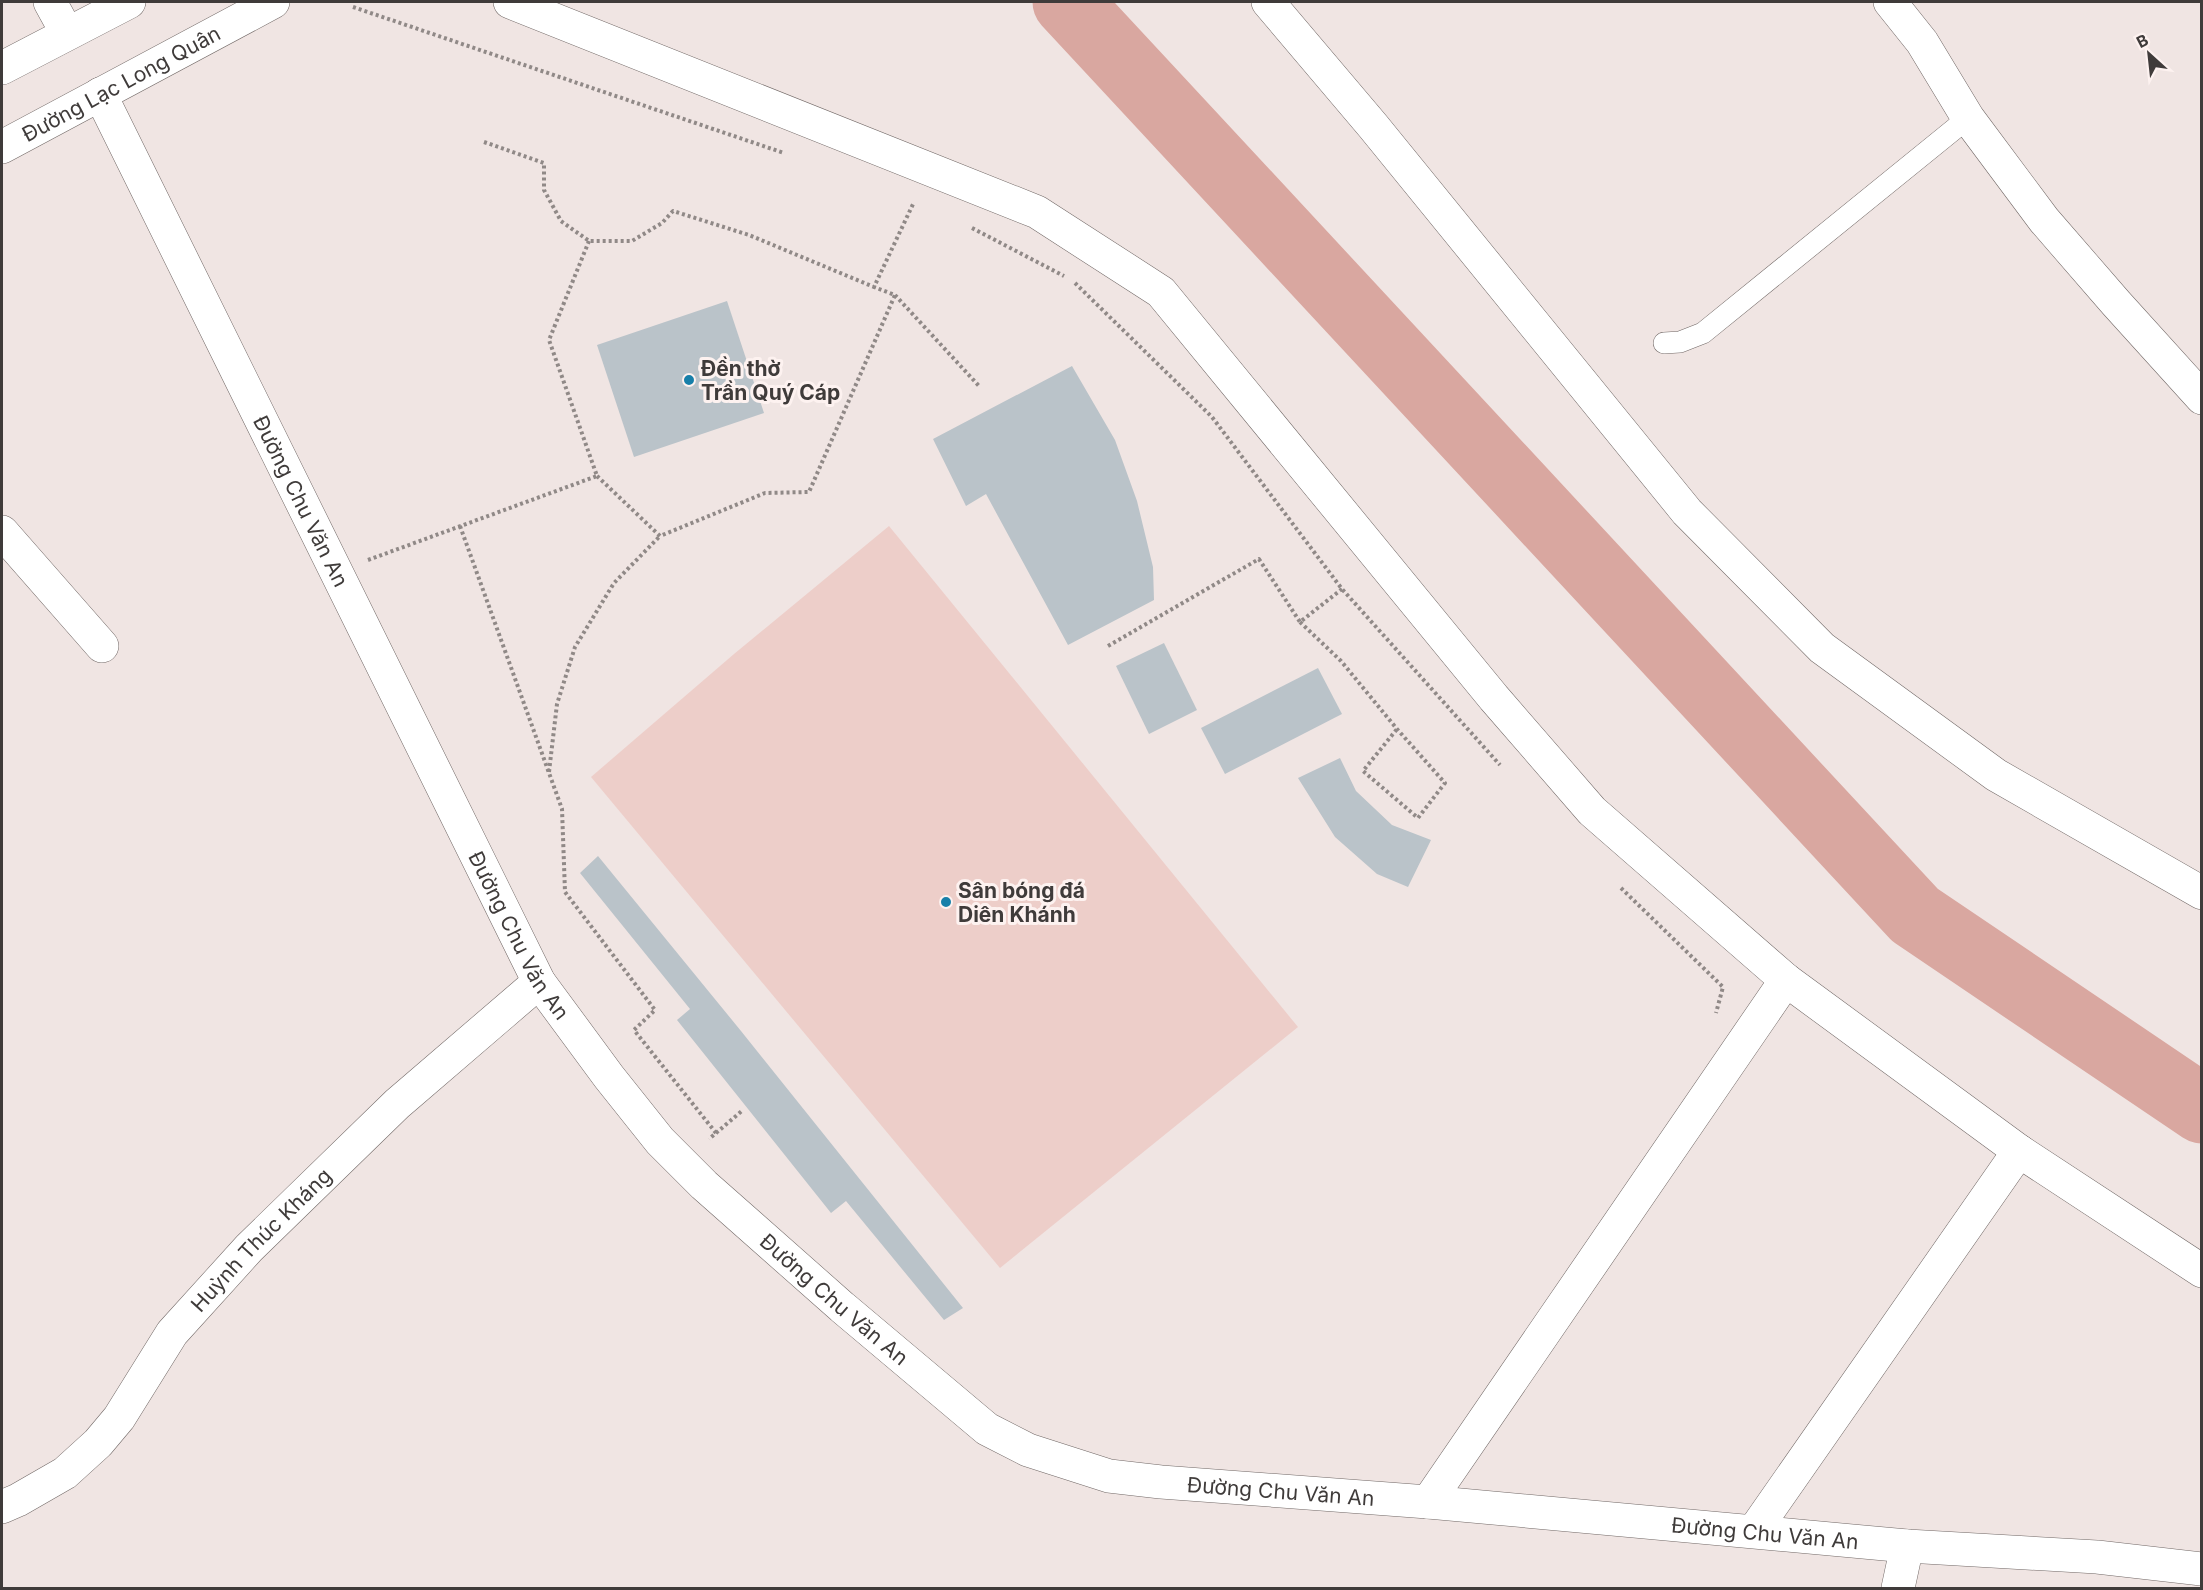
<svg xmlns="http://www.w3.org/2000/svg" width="2203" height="1590" viewBox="0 0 2203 1590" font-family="Inter,sans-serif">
  <rect width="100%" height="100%" fill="#f0e5e3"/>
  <!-- green -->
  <polygon fill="#edcec9" points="889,526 1298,1027 1000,1268 591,777 734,654"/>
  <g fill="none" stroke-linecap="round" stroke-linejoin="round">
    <!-- river -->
    <polyline stroke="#d9a7a0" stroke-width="69" points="1067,2 1915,915 2202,1109"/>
  </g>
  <!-- building -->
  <g fill="#bac3c9">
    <polygon points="727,301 764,413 634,457 597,345"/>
    <polygon points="1072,366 1115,440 1137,501 1153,567 1154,600 1068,645 986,494 966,506 933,439"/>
    <polygon points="1164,643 1197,710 1149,734 1116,666"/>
    <polygon points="1318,668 1342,714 1225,774 1201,728"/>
    <polygon points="1340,758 1356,791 1392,825 1431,840 1408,887 1377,874 1335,837 1298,778"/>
    <polygon points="598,856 741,1031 963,1308 944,1320 846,1201 831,1213 677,1020 690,1009 580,873"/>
  </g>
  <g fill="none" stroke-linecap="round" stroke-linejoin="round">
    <defs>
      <polyline id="service" points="1664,343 1680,342 1703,333 1968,118"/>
      <g id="minor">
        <polyline points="50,2 67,33"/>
        <polyline points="1890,2 1922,42 1968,118 2044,220 2116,303 2202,398"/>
        <polyline points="2,532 102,646"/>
        <polyline points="1428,1502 1786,980"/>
        <path id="s1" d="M2,1507L18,1500L65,1473L98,1443L119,1418L172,1333L249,1248L397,1104L539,982"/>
        <polyline points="1754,1531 2019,1151"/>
        <polyline points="1898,1588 1907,1546"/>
      </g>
      <g id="tertiary">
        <polyline points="510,2 1037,212 1161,292 1494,698 1592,811 1786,980 2019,1151 2202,1271"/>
        <polyline points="1268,2 1373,126 1687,512 1822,648 1996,775 2202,893"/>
        <path id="s2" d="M100,94L539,982L609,1077L660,1141L704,1185L842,1307L987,1429L1028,1450L1109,1476L1161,1482L1428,1502L1907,1546L2097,1557L2202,1569"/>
      </g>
      <g id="primary">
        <polyline points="2,68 129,2"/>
        <path id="s3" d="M2,147L273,2"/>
      </g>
    </defs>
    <!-- service casing -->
    <use href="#service" stroke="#716866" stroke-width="22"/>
    <!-- minor casing -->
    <use href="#minor" stroke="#716866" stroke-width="34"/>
    <!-- tertiary casing -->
    <use href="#tertiary" stroke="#716866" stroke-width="34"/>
    <!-- primary casing -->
    <use href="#primary" stroke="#716866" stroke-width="34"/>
    <!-- path -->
    <g stroke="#908987" stroke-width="4" stroke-dasharray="3 3" stroke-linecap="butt">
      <polyline points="353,7 784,153"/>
      <polyline points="484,142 544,163 544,190 561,221 589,241 632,241 662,223 673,211 749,235 874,287 914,202"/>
      <polyline points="972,228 1064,276"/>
      <polyline points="1075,283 1212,417 1342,589 1500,765"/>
      <polyline points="895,295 979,386"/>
      <polyline points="597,476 660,536 765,493 809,492 895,295 874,287"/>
      <polyline points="460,526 562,809 565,892 655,1010 634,1030 716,1133 709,1139"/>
      <polyline points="368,560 597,476 549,340 589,241"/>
      <polyline points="1300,622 1341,661 1397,729 1445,783 1418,818 1363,771 1397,729"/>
      <polyline points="1108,646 1259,559 1300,622 1342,589"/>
      <polyline points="549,772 557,704 575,647 614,583 660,536"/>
      <polyline points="1621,888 1723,987 1716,1013"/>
      <polyline points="716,1133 743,1110"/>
    </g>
    <!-- service -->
    <use href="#service" stroke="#fff" stroke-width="21"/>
    <!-- minor -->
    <use href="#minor" stroke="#fff" stroke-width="33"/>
    <!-- tertiary -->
    <use href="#tertiary" stroke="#fff" stroke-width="33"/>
    <!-- primary -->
    <use href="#primary" stroke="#fff" stroke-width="33"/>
  </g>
  <!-- markers -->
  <g fill="#177fa9" stroke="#fdf2f0" stroke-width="2">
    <circle cx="689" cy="380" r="6"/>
    <circle cx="946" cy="902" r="6"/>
  </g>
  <g text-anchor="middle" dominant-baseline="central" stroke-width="6" stroke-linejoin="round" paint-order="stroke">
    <!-- street labels -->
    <g font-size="21" fill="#3f3b3a" stroke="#fdf2f0">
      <text stroke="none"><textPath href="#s3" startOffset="135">Đường Lạc Long Quân</textPath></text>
      <text stroke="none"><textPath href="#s2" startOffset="454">Đường Chu Văn An</textPath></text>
      <text stroke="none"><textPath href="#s2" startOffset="940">Đường Chu Văn An</textPath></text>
      <text stroke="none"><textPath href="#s1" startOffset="378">Huỳnh Thúc Kháng</textPath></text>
      <text stroke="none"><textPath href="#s2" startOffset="1426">Đường Chu Văn An</textPath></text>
      <text stroke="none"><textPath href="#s2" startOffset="1930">Đường Chu Văn An</textPath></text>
      <text stroke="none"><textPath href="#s2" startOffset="2416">Đường Chu Văn An</textPath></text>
    </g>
    <!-- poi labels -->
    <g font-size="21" font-weight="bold" fill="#3f3b3a" stroke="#fdf2f0" text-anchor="start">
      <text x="701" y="368">Đền thờ<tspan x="701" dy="24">Trần Quý Cáp</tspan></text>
      <text x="958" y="890">Sân bóng đá<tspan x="958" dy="24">Diên Khánh</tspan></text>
    </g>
  </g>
  <!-- border -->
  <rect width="2203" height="1590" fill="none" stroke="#3f3b3a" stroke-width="6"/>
  <!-- north arrow -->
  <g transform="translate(2149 54) rotate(333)" stroke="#fdf2f0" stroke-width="4.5" paint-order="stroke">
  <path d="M0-4.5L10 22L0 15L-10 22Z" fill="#3f3b3a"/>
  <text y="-9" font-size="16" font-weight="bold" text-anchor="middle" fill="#3f3b3a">B</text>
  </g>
</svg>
